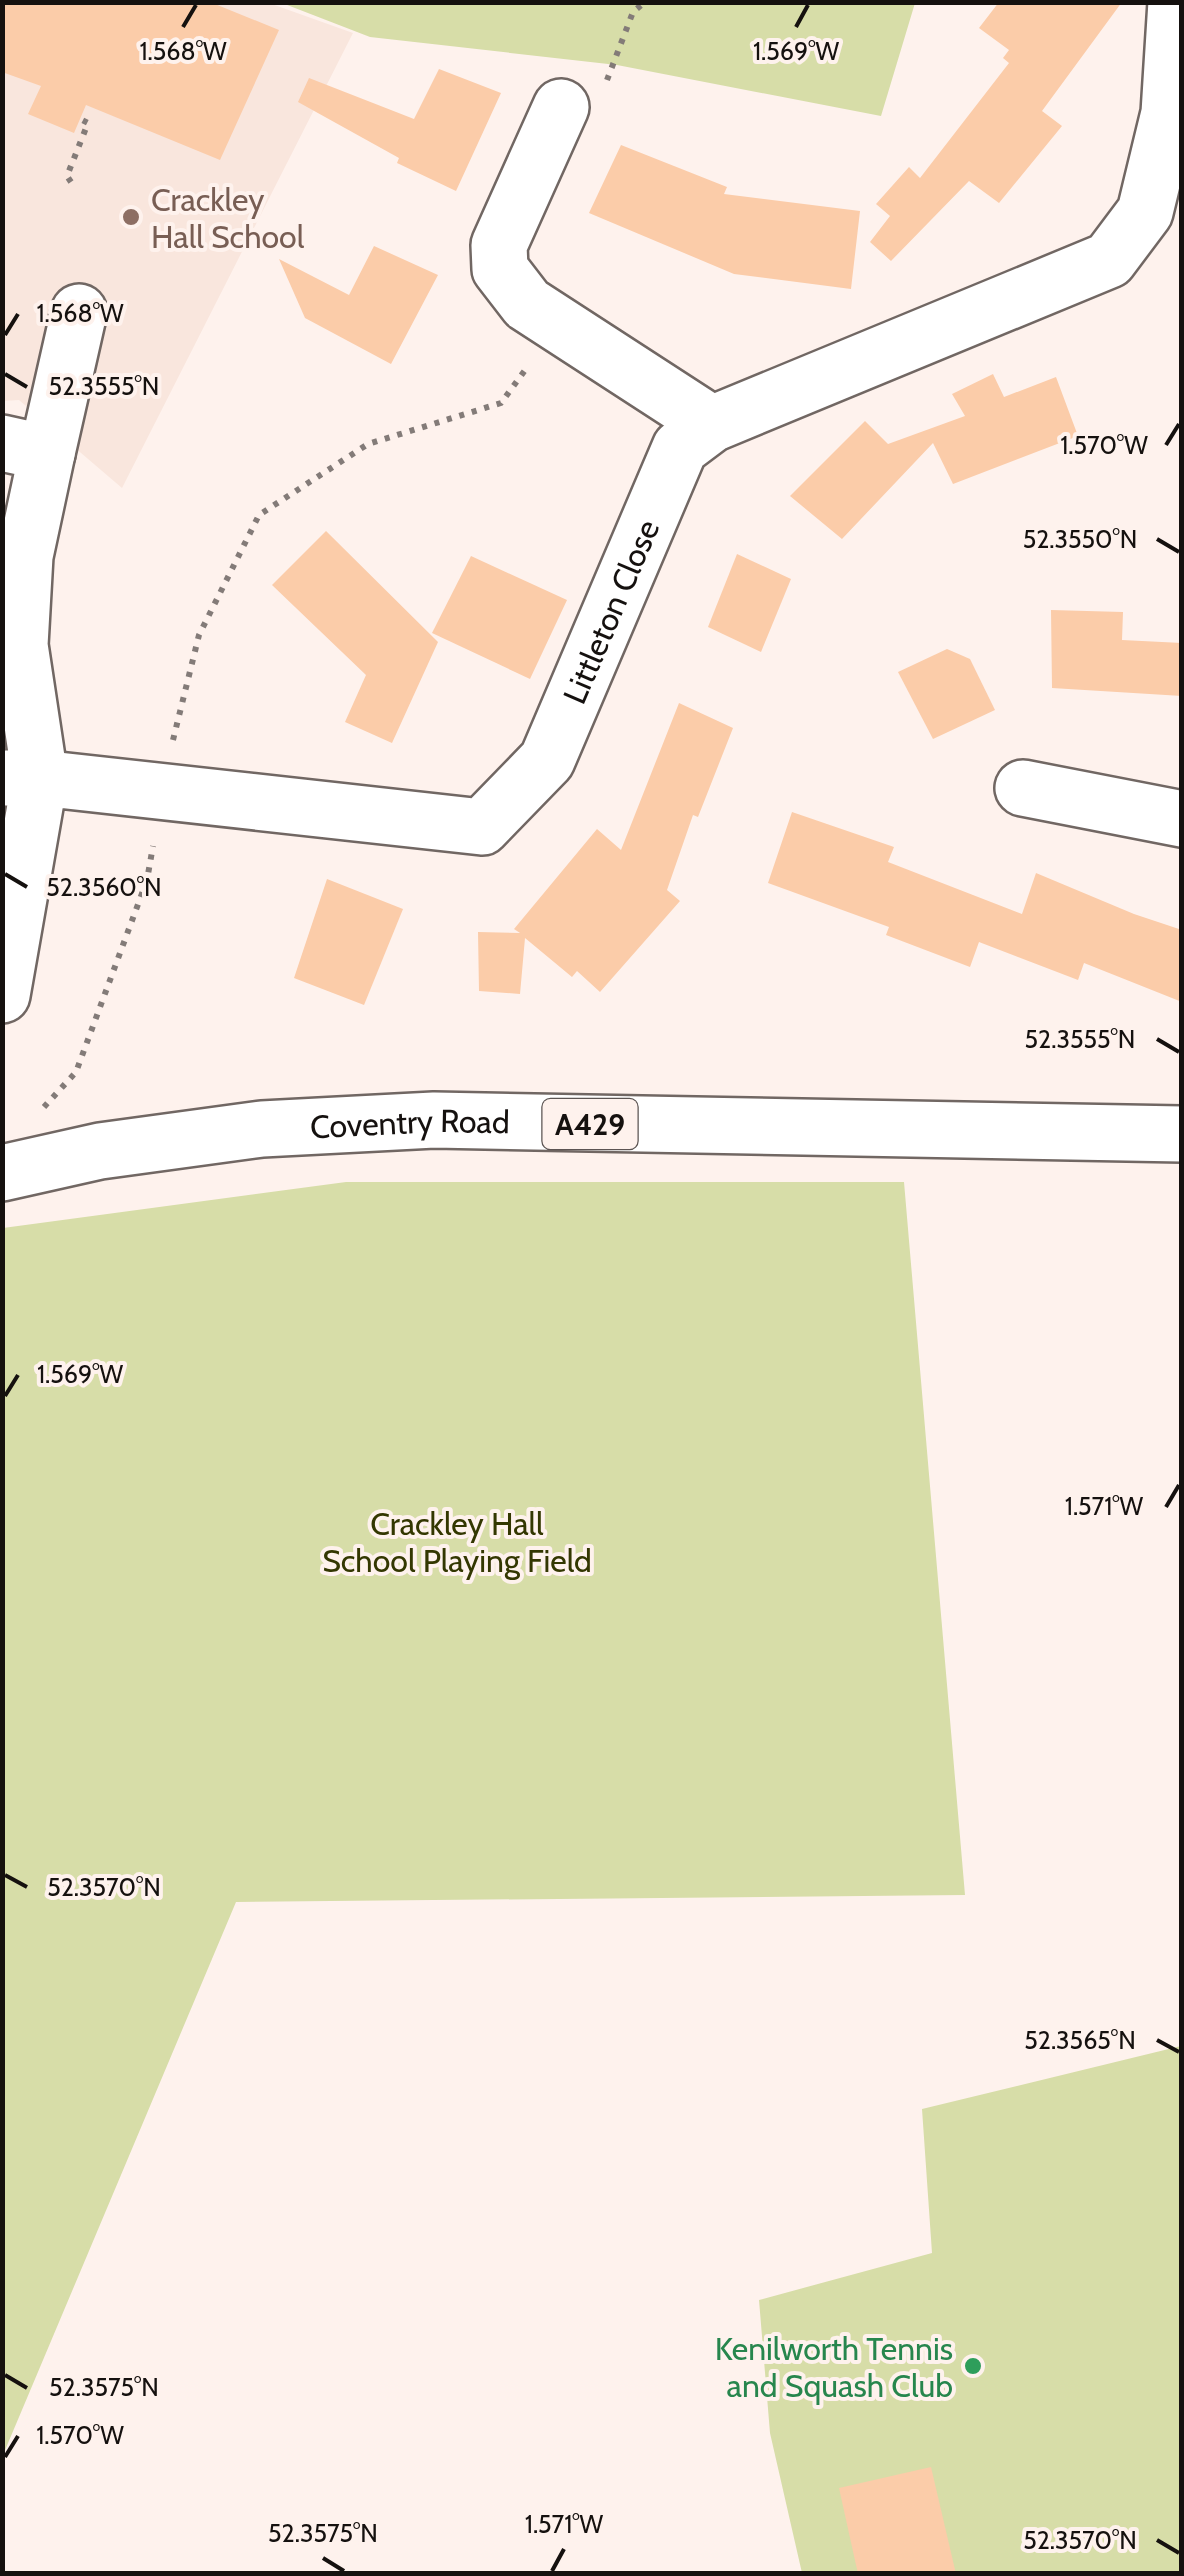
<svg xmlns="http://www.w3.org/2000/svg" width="1184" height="2576" viewBox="0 0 1184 2576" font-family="Cabin,sans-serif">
  <rect width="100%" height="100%" fill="#fef2ed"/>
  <!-- built -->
  <polygon fill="#f9e6dd" points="3,3 269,3 353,33 122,488 19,400 3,401"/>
  <!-- green -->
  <g fill="#d7dda8">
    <polygon points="282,3 915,2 915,3 881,116 617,65 370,37"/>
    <polygon points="346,1182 904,1182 965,1895 236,1902 3,2455 3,1228"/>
    <polygon points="1181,2046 1181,2573 802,2573 770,2433 759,2300 932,2253 922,2109"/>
  </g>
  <!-- building -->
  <g fill="#fbcca9">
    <polygon points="2,2 210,2 279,30 220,160 86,105 74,133 28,114 41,86 2,72"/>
    <polygon points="999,2 1122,2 1042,111 1062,126 999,203 969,181 891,261 870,242 890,216 876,204 909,167 920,178 1009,63 1003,58 1009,50 979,28"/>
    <polygon points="439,69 501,93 456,191 397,163 399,158 298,102 309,78 414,119"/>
    <polygon points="621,145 727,187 724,194 860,211 851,289 734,274 589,213"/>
    <polygon points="374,246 438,275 391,364 305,318 279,259 349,295"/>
    <polygon points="993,374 1004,397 1056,377 1078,436 953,484 933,443 842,539 790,496 865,421 888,444 965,416 952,394"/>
    <polygon points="326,531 438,642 392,743 345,722 366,675 272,585"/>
    <polygon points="737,554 791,579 761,652 708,627"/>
    <polygon points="471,556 567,600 530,679 432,633"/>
    <polygon points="1051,610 1123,612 1122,640 1182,643 1182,696 1052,688"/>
    <polygon points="947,649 970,659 995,710 933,739 898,672"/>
    <polygon points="679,703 733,728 698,817 693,815 667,890 680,901 600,992 577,971 572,977 525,938 520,994 479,991 478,932 520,933 514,929 597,829 621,850"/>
    <polygon points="792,812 894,847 888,862 1022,914 1036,873 1134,914 1182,930 1182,1002 1084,963 1078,980 979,942 970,967 886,935 889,927 768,883"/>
    <polygon points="327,879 403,909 364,1005 294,978"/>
    <polygon points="931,2467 956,2574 858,2574 839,2488"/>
  </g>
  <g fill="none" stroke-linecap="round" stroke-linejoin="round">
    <defs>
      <g id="minor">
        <polyline points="561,107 499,245 500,269 527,304 712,424"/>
        <polyline points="2,443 47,453 25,556 20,645 40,778 6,778"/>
        <polyline points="47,453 79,312"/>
        <polyline points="1023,788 1182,819"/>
        <path id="s1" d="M2,995L40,778L482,827L547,760L680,448L712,424L1109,260L1145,212L1169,113L1176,2"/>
      </g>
      <g id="major">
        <path id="s2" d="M2,1173L100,1151L262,1129L434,1120L1182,1134"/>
      </g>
    </defs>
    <!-- minor casing -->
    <use href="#minor" stroke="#716763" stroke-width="60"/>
    <!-- major casing -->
    <use href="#major" stroke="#716763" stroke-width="60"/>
    <!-- path -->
    <g stroke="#837b78" stroke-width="6" stroke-dasharray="5 8" stroke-linecap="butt">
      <polyline points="607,80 633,12 645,2"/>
      <polyline points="71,182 67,176 88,123 80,119"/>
      <polyline points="173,740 199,635 259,515 368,444 501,403 528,366"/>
      <polyline points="44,1107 76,1072 147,880 153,846"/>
    </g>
    <!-- minor -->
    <use href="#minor" stroke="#fff" stroke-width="55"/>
    <!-- major -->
    <use href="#major" stroke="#fff" stroke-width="55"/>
  </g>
  <!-- ticks -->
  <path fill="none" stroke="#15110f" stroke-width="4" d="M183,27L196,5M796,27L808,5M5,335L18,314M5,374L27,387M1166,445L1179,424M1157,539L1179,552M5,874L27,887M1157,1039L1179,1052M5,1396L18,1375M1166,1507L1179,1485M5,1875L27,1887M1157,2040L1179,2052M5,2375L27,2388M5,2457L18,2436M1157,2540L1179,2553M323,2558L344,2571M552,2571L564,2549"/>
  <!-- markers -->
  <circle fill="#8d6e63" stroke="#fef2ed" stroke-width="4" cx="131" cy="217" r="10"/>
  <circle fill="#2e9e5b" stroke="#fef2ed" stroke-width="4" cx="973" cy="2366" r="10"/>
  <g text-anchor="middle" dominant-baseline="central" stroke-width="8" stroke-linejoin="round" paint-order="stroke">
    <!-- shield labels -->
    <rect fill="#fef2ed" stroke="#5b5452" stroke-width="2.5" x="542.5" y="1099" width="95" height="50" rx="8"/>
    <g font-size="30" font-weight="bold" fill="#15110f">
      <text x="590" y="1124">A429</text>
    </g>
    <!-- education labels -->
    <g font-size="32" fill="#785e54" stroke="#fef2ed" text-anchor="start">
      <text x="151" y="199">Crackley<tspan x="151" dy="37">Hall School</tspan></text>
    </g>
    <!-- street labels -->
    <g font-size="32" fill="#15110f" stroke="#fef2ed">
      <text stroke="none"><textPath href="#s1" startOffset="920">Littleton Close</textPath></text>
      <text stroke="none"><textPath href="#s2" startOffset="412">Coventry Road</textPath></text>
    </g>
    <!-- park labels -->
    <g font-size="32" fill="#333701" stroke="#fef2ed">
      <text x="457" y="1523">Crackley Hall<tspan x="457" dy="37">School Playing Field</tspan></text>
    </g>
    <!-- leisure labels -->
    <g font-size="32" fill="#27864d" stroke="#fef2ed" text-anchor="end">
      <text x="953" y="2348">Kenilworth Tennis<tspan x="953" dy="37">and Squash Club</tspan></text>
    </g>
  </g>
  <g font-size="25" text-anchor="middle" fill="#15110f" stroke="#fef2ed" stroke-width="8" stroke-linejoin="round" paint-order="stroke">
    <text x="183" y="60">1.568°W</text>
    <text x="796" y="60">1.569°W</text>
    <text x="80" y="322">1.568°W</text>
    <text x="104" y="395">52.3555°N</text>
    <text x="1104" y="454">1.570°W</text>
    <text x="1080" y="548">52.3550°N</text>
    <text x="104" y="896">52.3560°N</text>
    <text x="1080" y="1048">52.3555°N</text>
    <text x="80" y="1383">1.569°W</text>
    <text x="1104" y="1515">1.571°W</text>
    <text x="104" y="1896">52.3570°N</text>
    <text x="1080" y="2049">52.3565°N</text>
    <text x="104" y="2396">52.3575°N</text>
    <text x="80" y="2444">1.570°W</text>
    <text x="564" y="2533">1.571°W</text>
    <text x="323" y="2542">52.3575°N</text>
    <text x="1080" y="2549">52.3570°N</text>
  </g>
  <!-- border -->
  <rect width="1184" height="2576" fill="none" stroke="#15110f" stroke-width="10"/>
</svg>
